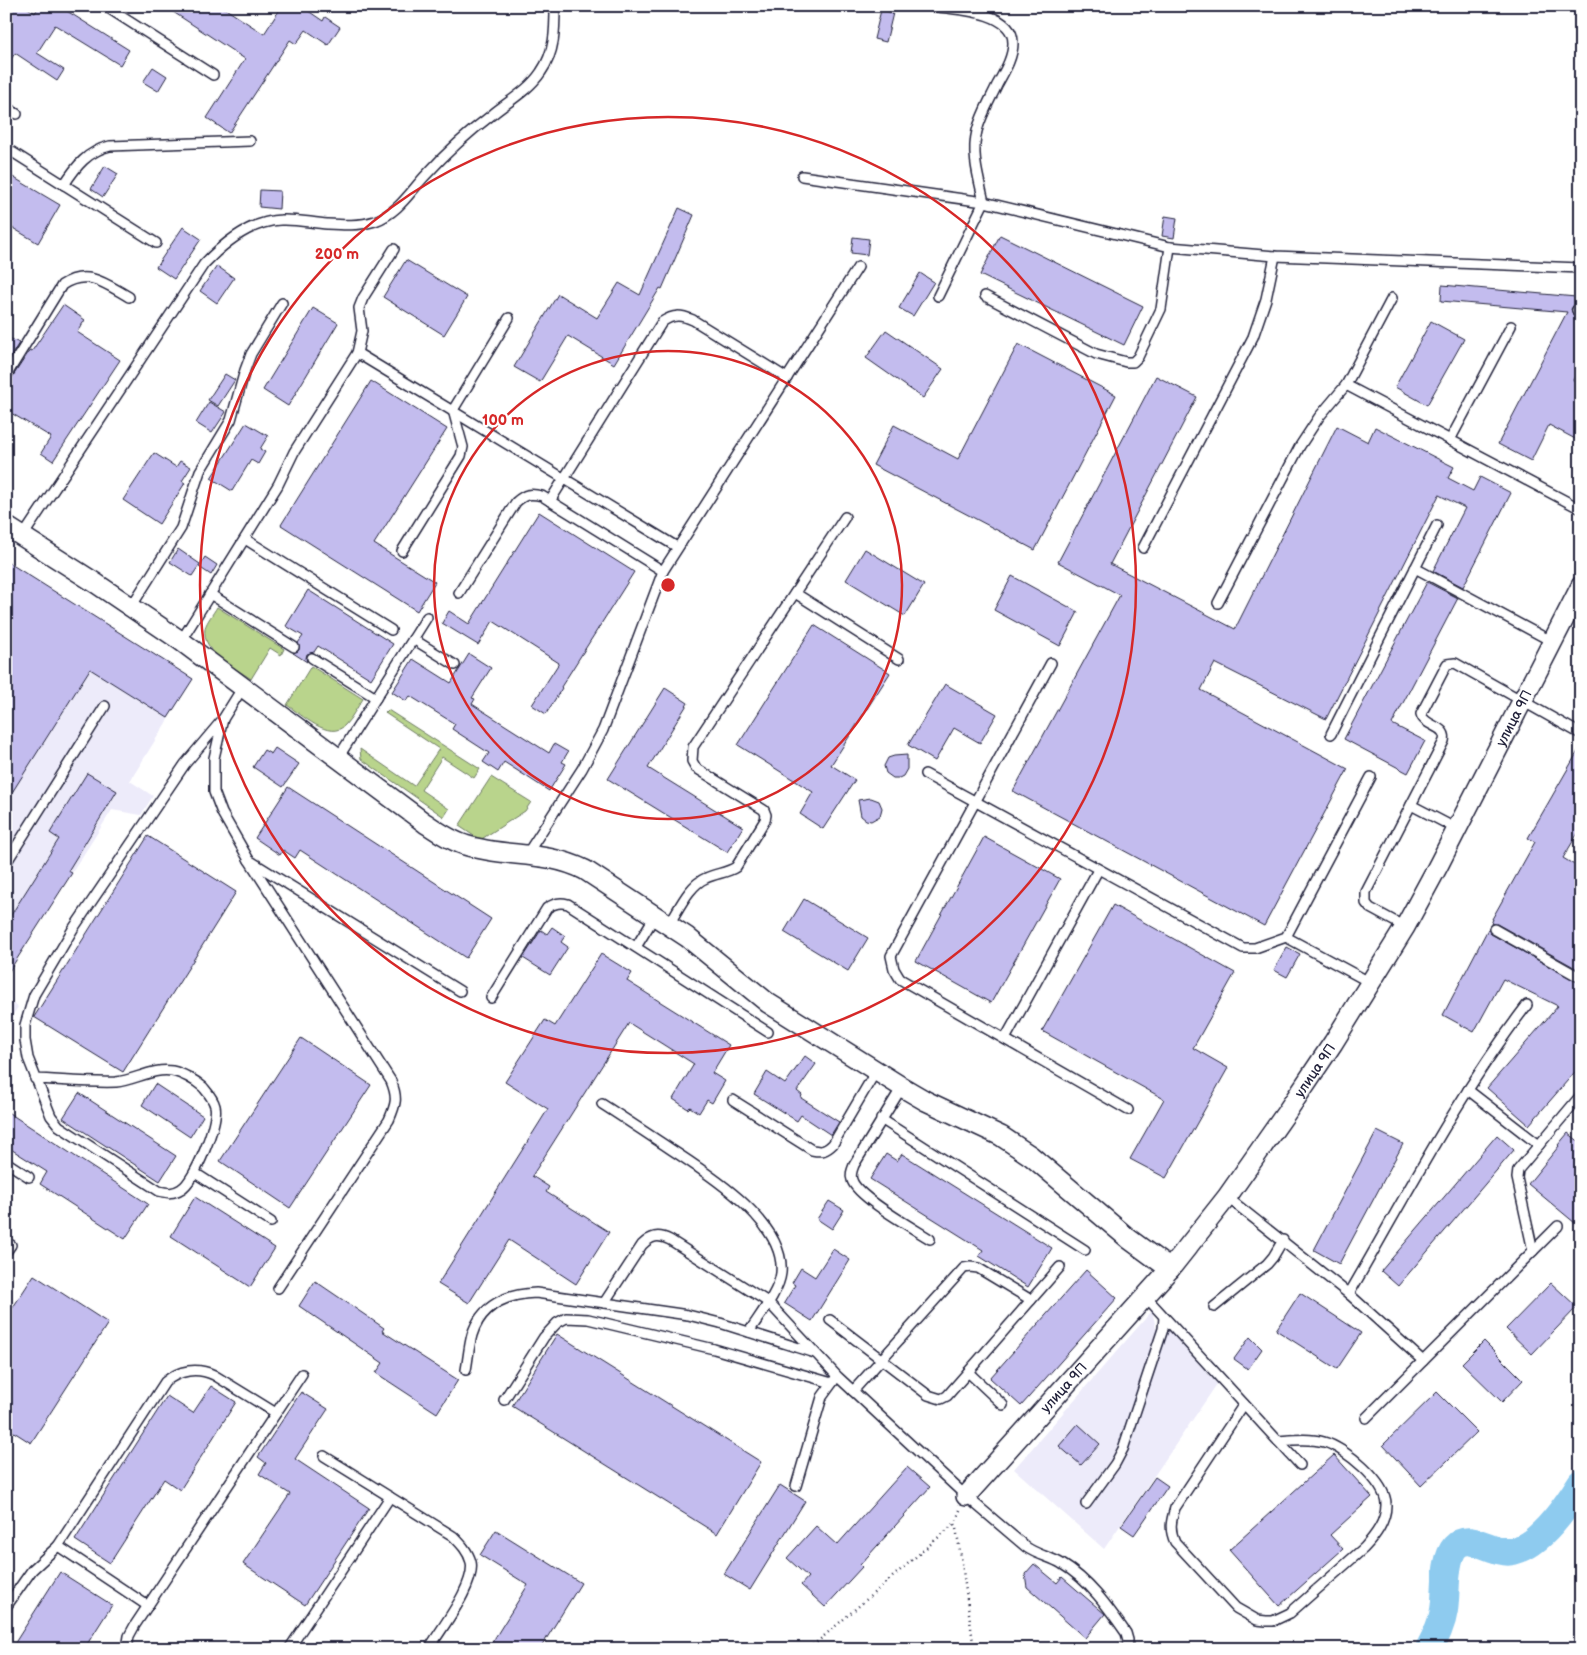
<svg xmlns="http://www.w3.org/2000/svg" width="1587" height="1655" viewBox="0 0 1587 1655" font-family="'Balsamiq Sans',sans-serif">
  <rect width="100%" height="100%" fill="#fff"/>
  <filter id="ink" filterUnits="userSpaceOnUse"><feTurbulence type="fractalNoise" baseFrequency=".02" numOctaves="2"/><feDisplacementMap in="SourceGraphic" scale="10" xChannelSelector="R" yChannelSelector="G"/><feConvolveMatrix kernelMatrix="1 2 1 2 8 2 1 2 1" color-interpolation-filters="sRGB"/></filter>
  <g filter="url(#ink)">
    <!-- built -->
    <g fill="#edebfa">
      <polygon points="6,561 193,679 130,781 153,796 141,815 112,810 6,976"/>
      <polygon points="6,999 18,1007 6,1025"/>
      <polygon points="1152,1311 1156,1328 1169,1330 1217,1384 1104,1549 1014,1469"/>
    </g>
    <!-- green -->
    <g fill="#b9d48c" stroke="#6e7b64">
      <path d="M217,607L284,649L281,655L270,648L251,679C235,667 201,653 205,628C207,621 213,614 217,607Z"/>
      <path d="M311,666L363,699C357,707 352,718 345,725C330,742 301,714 287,705Z"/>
      <polygon points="388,710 480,769 474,778 442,757 421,790 449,809 444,817 361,759 360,749 414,786 439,749 385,713"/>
      <polygon points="491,777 531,802 525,811 480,840 459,826"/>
    </g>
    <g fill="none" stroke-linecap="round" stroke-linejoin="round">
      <!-- river -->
      <path stroke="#8ecbef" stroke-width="28" d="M1429,1649C1436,1636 1442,1624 1444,1610C1447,1593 1443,1561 1455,1547C1470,1530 1495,1556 1513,1551C1541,1545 1566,1507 1581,1483"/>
    </g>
    <!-- building -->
    <g fill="#c3bcee" stroke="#22223b">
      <polygon points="6,6 25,6 35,13 39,6 59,6 129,50 120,65 55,25 37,53 64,70 57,81 15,53 6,67"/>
      <polygon points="164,6 221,6 264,34 282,6 301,6 323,21 325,17 340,27 328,45 306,30 296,44 290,40 229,133 207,118 245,59"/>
      <polygon points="881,10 893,13 886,42 874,39"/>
      <polygon points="153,67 167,76 158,91 143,82"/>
      <polygon points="105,166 118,174 103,197 91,189"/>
      <polygon points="6,173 60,205 38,243 6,224"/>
      <polygon points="260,190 280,191 279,209 259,207"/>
      <polygon points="679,208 694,215 662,289 660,288 614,364 568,336 540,382 514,367 558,294 597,318 619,283 640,295"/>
      <polygon points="1165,216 1177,218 1174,238 1162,236"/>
      <polygon points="183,227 201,239 174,279 156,267"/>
      <polygon points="1000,235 1143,306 1124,345 980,275"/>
      <polygon points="853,237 869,239 867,255 851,253"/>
      <polygon points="406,260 467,297 444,335 383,297"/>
      <polygon points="217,266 234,278 217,303 200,291"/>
      <polygon points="920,273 934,282 913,316 899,308"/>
      <polygon points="1442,285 1576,297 1581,287 1581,304 1575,304 1571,309 1573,315 1581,317 1581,365 1573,380 1581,385 1581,442 1549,425 1531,461 1498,444 1567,312 1441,301"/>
      <polygon points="63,305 85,320 77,332 120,360 53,461 41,453 51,437 6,410 6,382 11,379 30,350 32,351"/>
      <polygon points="313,308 338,323 288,406 263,390"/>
      <polygon points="1431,321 1464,339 1427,405 1395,387"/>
      <polygon points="886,330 943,369 923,398 866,358"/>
      <polygon points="6,336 19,343 6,364"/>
      <polygon points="1018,344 1116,395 1035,550 873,465 894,425 958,459"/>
      <polygon points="225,374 235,380 218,406 208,400"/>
      <polygon points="1156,376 1197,397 1110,564 1235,629 1337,426 1368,442 1375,427 1454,467 1448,478 1473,491 1480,477 1511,493 1463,587 1433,571 1465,508 1439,495 1326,719 1215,663 1201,690 1348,769 1264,926 1013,791 1120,595 1058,562"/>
      <polygon points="371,381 447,429 374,544 435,582 417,611 281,525"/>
      <polygon points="209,402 226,412 212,433 196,423"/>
      <polygon points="246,423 268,436 260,449 265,452 258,464 251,460 232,491 211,478"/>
      <polygon points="154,453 176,467 180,461 191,467 182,481 185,483 159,524 123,500"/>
      <polygon points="539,512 634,572 561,687 562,688 546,714 532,705 559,663 493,621 478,645 442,623 449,611 469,624"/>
      <polygon points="178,549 200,564 192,576 170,562"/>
      <polygon points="865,549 924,585 905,616 846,580"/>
      <polygon points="205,557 217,565 211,575 199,567"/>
      <polygon points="6,561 193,679 168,718 90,669 6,802"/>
      <polygon points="1012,576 1078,612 1060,646 994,610"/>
      <polygon points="1427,582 1458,598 1392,724 1425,741 1408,773 1344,739"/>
      <polygon points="308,590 393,644 371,679 318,646 314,652 307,654 306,658 307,662 293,653 299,650 298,643 303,636 286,626"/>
      <polygon points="814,625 890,673 831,765 855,780 823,829 800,814 813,792 738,745"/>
      <polygon points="469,654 491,668 472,698 475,699 472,704 549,753 554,744 568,752 562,762 566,764 549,791 504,762 498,772 483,762 489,753 452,729 455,724 410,696 406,701 392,692 413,659 451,683"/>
      <polygon points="945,684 997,714 980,743 954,728 935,761 908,745"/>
      <polygon points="665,688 688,703 648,768 743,827 727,852 608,779"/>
      <polygon points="1581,746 1581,828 1563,858 1581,869 1581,971 1497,924 1491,924 1493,919 1492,919 1535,842 1528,838"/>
      <polygon points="275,748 299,764 283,787 253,767 264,750 271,754"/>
      <polygon points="907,755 907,769 903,776 899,778 893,778 886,773 884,766 888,758 894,756"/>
      <polygon points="87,773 117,791 68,871 72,873 6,976 6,923 59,839 50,833"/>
      <polygon points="288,787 491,919 466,958 300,850 295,858 283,850 280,855 255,838"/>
      <polygon points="871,798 879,801 882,808 880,816 871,821 866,820 861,816 858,800"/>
      <polygon points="148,836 236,892 123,1072 34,1017"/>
      <polygon points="984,837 1060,879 991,1003 916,961"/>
      <polygon points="804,899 868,938 848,971 784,932"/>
      <polygon points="1113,905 1235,973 1193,1048 1228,1068 1166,1178 1130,1159 1164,1099 1042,1031"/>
      <polygon points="552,927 565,936 561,942 568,947 550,975 523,958 541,930 547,934"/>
      <polygon points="1488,929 1491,934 1581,984 1581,1065 1529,1125 1487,1088 1558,1006 1503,979 1474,1032 1443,1015"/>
      <polygon points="1287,947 1300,954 1287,977 1274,970"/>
      <polygon points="601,954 632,973 627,981 729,1045 712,1073 725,1081 712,1103 707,1100 699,1113 690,1107 688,1109 673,1099 694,1064 629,1023 532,1176 549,1187 546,1192 609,1232 576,1284 509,1240 469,1303 438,1284 548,1109 505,1082 545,1020 555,1026"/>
      <polygon points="301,1038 371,1085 290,1208 220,1161"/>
      <polygon points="805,1056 816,1064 797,1091 802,1095 801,1098 839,1122 831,1135 801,1115 797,1121 754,1094 767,1072 785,1084"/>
      <polygon points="155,1084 203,1116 190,1137 142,1105"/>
      <polygon points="79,1093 176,1156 160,1181 63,1118"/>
      <polygon points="6,1111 148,1204 125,1239 40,1184 47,1172 6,1146"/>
      <polygon points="1377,1131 1403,1144 1339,1264 1314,1250"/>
      <polygon points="1568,1133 1581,1143 1581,1228 1528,1184 1559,1146 1558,1145"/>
      <polygon points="1497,1135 1514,1150 1398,1286 1381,1271"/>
      <polygon points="886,1154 897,1161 902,1154 1052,1248 1028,1287 979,1256 983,1250 870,1179"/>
      <polygon points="195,1197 275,1248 250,1287 171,1236"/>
      <polygon points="829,1201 844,1210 832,1229 817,1219"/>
      <polygon points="833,1249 850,1260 812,1321 784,1303 795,1285 792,1283 801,1268 815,1277"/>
      <polygon points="1086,1270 1117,1298 1021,1406 990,1378"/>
      <polygon points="34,1275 108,1323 31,1443 6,1427 6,1318"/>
      <polygon points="315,1281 384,1328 382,1331 458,1380 437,1413 376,1373 383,1363 299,1306"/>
      <polygon points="1551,1283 1577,1307 1532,1354 1506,1329"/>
      <polygon points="1300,1293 1361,1333 1337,1369 1276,1330"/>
      <polygon points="557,1334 761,1462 717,1534 512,1406"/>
      <polygon points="1250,1337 1262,1349 1248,1369 1234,1359"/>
      <polygon points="1484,1341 1523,1380 1502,1402 1462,1363"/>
      <polygon points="211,1386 236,1402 180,1490 164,1479 110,1563 75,1540 167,1396 193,1413"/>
      <polygon points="301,1392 328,1409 295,1459 369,1508 305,1605 243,1564 290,1494 259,1474 266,1463 258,1457"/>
      <polygon points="1437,1392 1477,1432 1421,1486 1383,1445"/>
      <polygon points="1078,1424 1100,1444 1081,1465 1059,1446"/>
      <polygon points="1334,1455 1372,1497 1330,1535 1343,1549 1279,1606 1229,1550"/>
      <polygon points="907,1467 930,1487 860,1565 862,1567 825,1607 801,1585 808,1577 787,1558 816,1526 837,1545"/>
      <polygon points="1155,1477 1168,1486 1134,1535 1121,1526"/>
      <polygon points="780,1485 805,1501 750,1590 724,1574"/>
      <polygon points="496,1530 581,1583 540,1649 488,1649 528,1585 480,1555"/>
      <polygon points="1034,1564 1057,1583 1062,1577 1105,1614 1085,1638 1027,1587 1025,1574"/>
      <polygon points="60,1572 112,1605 84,1649 11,1649"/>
    </g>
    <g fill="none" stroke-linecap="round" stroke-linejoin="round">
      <defs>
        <g id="service">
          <polyline points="105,6 213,75"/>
          <polyline points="6,107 17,114"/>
          <polyline points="6,148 156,243"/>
          <path d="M802,176L984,202C979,179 971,155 977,131C981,115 990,100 997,85C1004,72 1013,58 1013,43C1014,10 951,9 929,6"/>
          <path d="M64,185C76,166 88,151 110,146L250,141"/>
          <polyline points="938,296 984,202 1170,247 1275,256 1581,268"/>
          <polyline points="985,296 1096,354 1126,362 1133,362 1138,357 1161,309 1170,247"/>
          <polyline points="1392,298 1346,385 1581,509"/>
          <polyline points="1577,310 1581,311"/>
          <polyline points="357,353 677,547"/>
          <path d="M6,376L62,285C87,268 106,284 129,297"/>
          <polyline points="1450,440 1511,326"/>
          <path d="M550,501L662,322C674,314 681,315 693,320L787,378"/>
          <path d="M23,536L204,264C224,243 251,221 281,220C296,219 312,223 327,224C343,225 360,226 375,221C398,213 410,192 425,176C445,154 469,132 493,114C509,101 529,90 541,72C555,52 555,30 555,6"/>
          <polyline points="245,539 391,630"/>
          <polyline points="1143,548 1253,337 1266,299 1275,256"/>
          <polyline points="402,551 461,456 463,447 453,410 509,318"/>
          <polyline points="1415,568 1553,642"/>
          <path d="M459,593L516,502C525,494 530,493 542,496L663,571"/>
          <polyline points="795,593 899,659"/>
          <polyline points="210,594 294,647"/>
          <polyline points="1218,603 1300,446 1319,417 1346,385"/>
          <polyline points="131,607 181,528 200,471 231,420 245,370 251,354 282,303"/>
          <polyline points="413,639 455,665"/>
          <polyline points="181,641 278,485 294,452 357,353 362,331 359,308 363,298 394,249"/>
          <polyline points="312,658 376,698"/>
          <polyline points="1051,663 891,956 894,969 900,979 1128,1110"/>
          <polyline points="243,687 223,719 214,758 214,792 222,813 249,860 460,991"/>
          <polyline points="1331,734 1437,525"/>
          <polyline points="338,758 427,617"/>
          <polyline points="925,774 1243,948 1255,948 1286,937 1371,777"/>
          <polyline points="1411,805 1457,829"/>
          <polyline points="527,854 582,769 603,730 663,571 858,267"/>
          <path d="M249,860L391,1081C398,1098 396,1104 389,1120L278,1288"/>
          <polyline points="6,863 105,706"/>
          <path d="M669,924C679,909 689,885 706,878C717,873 727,873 736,867L765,820L766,815L764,810L696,768L692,761L693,747L845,517"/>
          <path d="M1405,927L1370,908L1366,903V892L1444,741C1448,725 1424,727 1421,714L1447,664L1455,663L1581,734"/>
          <polyline points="1494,929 1581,978"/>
          <polyline points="1286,937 1371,983"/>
          <polyline points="636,947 655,916"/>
          <path d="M491,998L547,908C555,903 560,902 568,904L768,1032"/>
          <polyline points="1005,1039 1098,870"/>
          <path d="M35,1079C62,1080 90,1083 116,1082C135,1080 153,1068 172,1071C182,1073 195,1080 203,1087C208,1093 213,1098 215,1106C219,1121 195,1181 181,1189C173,1194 168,1193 159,1191L59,1126L51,1116L28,1058L25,1040V1025L34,995L73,929L185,764L223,719"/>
          <path d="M902,1087L854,1165C852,1170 850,1175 852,1180C857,1197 913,1228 930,1239"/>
          <polyline points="1468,1090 1539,1145 1518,1170 1517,1178 1533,1251"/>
          <path d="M733,1100L812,1150C822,1152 826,1151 833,1144L876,1071"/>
          <path d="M602,1104C624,1118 646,1133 669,1148C705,1172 786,1221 781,1273C779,1292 759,1316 749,1332"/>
          <polyline points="881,1119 1085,1250"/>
          <polyline points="1539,1145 1581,1095"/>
          <polyline points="6,1162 29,1177"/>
          <polyline points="195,1173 271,1222"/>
          <polyline points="1227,1197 1349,1294 1423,1361"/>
          <polyline points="6,1252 11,1245"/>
          <path d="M1349,1294C1406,1196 1458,1095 1527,1005"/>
          <polyline points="1146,1297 1300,1465"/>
          <path d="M604,1303L642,1245C651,1236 658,1234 670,1240L768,1302L838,1377L966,1496L1026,1547C1037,1555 1051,1557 1062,1564C1089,1580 1108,1607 1126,1633L1128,1640L1127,1649"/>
          <polyline points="1214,1307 1267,1264 1273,1257 1283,1240"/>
          <polyline points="830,1320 928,1395 941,1399 947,1396 1031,1300"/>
          <path d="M466,1370C468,1359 469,1346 472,1335C481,1305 507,1294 536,1293L688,1315L720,1323L815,1353"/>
          <polyline points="968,1372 1003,1405"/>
          <polyline points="853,1391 964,1268 970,1267 978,1268 1031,1300 1060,1267"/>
          <polyline points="504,1400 544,1337 557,1323 566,1318 588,1319 714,1349 832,1383"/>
          <path d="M1244,1404L1175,1508C1171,1521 1169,1529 1175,1542L1236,1608L1257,1620L1266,1621H1273L1290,1613L1364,1548C1375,1536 1386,1522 1386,1505C1387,1483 1344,1447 1324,1442C1309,1438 1293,1440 1278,1441"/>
          <polyline points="1366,1418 1558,1226"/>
          <path d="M324,1456L453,1536C461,1544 468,1551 471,1562C476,1585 441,1628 429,1649"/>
          <polyline points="796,1486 822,1397 835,1379"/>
          <polyline points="1086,1504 1115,1464 1123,1449 1163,1329 1164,1317"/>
          <path d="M58,1546L165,1382C179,1370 197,1367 214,1375L276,1413"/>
          <polyline points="6,1607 32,1570 58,1546 148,1606"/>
          <polyline points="127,1649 129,1636 135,1625 302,1374"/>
          <polyline points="289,1649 390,1497"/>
        </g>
        <g id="minor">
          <path d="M6,526L97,584L181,641L425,823C437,831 451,841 465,845C506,858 544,850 585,870L687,937L768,1003L902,1087L926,1101L1001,1136L1031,1156L1129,1239L1170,1269"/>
          <path id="s1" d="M966,1496L1170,1269L1227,1197L1286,1113L1333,1043L1405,927L1438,866L1581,586"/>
        </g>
      </defs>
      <!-- service casing -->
      <use href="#service" stroke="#22223b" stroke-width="12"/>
      <!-- minor casing -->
      <use href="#minor" stroke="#22223b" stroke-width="22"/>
      <!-- path -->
      <g stroke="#22223b" stroke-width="2.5" stroke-dasharray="1 4" stroke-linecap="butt">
        <polyline points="960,1510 955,1523 961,1556 974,1649"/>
        <polyline points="809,1649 955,1523"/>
      </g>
      <!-- service -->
      <use href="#service" stroke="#fff" stroke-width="9"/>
      <!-- minor -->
      <use href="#minor" stroke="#fff" stroke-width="19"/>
    </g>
  </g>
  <!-- distance rings -->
  <g fill="none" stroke="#d62828" stroke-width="2.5">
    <circle cx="668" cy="585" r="234"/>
    <circle cx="668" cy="585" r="468"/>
  </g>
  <g text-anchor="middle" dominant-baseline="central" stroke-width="4.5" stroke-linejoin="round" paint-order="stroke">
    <!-- street labels -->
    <g font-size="14" fill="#22223b" stroke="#fff">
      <text stroke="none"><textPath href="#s1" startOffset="956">улица 9П</textPath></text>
      <text stroke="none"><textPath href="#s1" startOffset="551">улица 9П</textPath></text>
      <text stroke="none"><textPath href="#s1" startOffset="146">улица 9П</textPath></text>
    </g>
  </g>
  <circle cx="668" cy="585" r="8" fill="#d62828" stroke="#fff" stroke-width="2.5"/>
  <g font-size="15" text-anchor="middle" font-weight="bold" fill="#d62828" stroke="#fff" stroke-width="4.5" stroke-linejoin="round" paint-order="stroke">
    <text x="337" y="259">200 m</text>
    <text x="503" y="425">100 m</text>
  </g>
  <!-- margin -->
  <rect width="1587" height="1655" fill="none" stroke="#fff" stroke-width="25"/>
  <rect x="12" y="12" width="1562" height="1630" fill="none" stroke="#22223b" stroke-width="2" filter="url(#ink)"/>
</svg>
